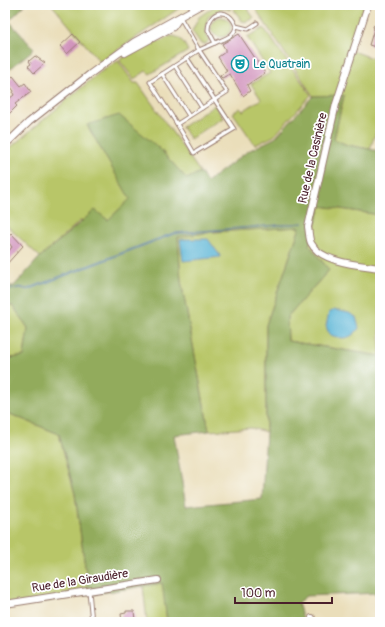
<svg xmlns="http://www.w3.org/2000/svg" width="385" height="627" viewBox="0 0 385 627" font-family="Pangolin,sans-serif">
  <rect width="100%" height="100%" fill="#fff"/>
  <filter id="ink" filterUnits="userSpaceOnUse"><feTurbulence type="fractalNoise" baseFrequency=".025" numOctaves="2"/><feDisplacementMap in="SourceGraphic" scale="8" xChannelSelector="R" yChannelSelector="G"/><feConvolveMatrix kernelMatrix="1 2 1 2 8 2 1 2 1" color-interpolation-filters="sRGB"/></filter>
  <filter id="wash" filterUnits="userSpaceOnUse"><feTurbulence type="fractalNoise" baseFrequency=".012" numOctaves="4" result="noise"/><feDisplacementMap in="SourceGraphic" scale="16" xChannelSelector="R" yChannelSelector="G"/><feGaussianBlur stdDeviation="0.9" result="paint"/><feColorMatrix in="noise" values="0 0 0 0 0 0 0 0 0 0 0 0 0 0 0 0 0 1.4 0 .05"/><feComposite in="paint" operator="in"/></filter>
  <g filter="url(#wash)">
    <rect width="100%" height="100%" fill="#eadeba"/>
    <!-- green -->
    <g fill="#b8c668" stroke="#81724a">
      <polygon points="52,5 184,5 100,62"/>
      <polygon points="216,5 231,5 230,10 222,8 208,17 205,30 209,40 206,44 201,44 192,31 199,17"/>
      <polygon points="234,5 245,5 254,18 247,22 242,21 234,10"/>
      <polygon points="253,5 365,5 350,50 380,61 380,121 370,149 347,145 334,139 344,96 313,96"/>
      <circle cx="221" cy="27" r="10"/>
      <polygon points="264,28 311,95 274,136 255,145 233,113 240,108 243,111 261,99 251,84 270,73 247,37"/>
      <path d="M171,36C181,36 184,43 188,51L150,74L146,71L134,79L119,60L155,41L159,42Z"/>
      <polygon points="118,61 134,83 138,83 200,172 187,180 159,148 87,125 131,199 108,220 80,221 40,257 5,224 5,152 99,73"/>
      <polygon points="215,105 223,118 190,139 182,127"/>
      <polygon points="321,206 380,215 380,356 288,341 287,317 329,270 309,245"/>
      <polygon points="300,227 266,325 266,432 251,428 209,431 181,281 178,237 213,232"/>
      <polygon points="5,306 13,306 28,328 24,356 5,359"/>
      <polygon points="5,412 59,434 75,494 89,595 5,608"/>
      <polygon points="163,583 167,622 147,622 143,586"/>
    </g>
    <!-- forest -->
    <g fill="#92ab5c" stroke="#6e6544" fill-rule="evenodd">
      <polygon points="5,5 25,5 9,21 34,49 5,73"/>
      <path d="M344,95L334,139L347,145L380,151V215L321,206L309,245L329,270L287,317L288,341L380,356V593L306,596L298,603L304,622H167L162,583L89,595L75,494L59,434L5,412V359L24,356L28,328L13,306H5V286H14L40,257L95,210L108,220L130,199L87,125L119,115L159,148L187,179L200,172L207,182L248,151L275,138L313,96ZM300,227L266,325V432L262,499L186,506L174,435L209,431L181,281L178,237L213,232Z"/>
    </g>
    <!-- water -->
    <g fill="#56b3d4" stroke="#506980">
      <polygon points="304,223 174,234 28,290 20,288 5,291 20,287 27,289 173,233"/>
      <polygon points="180,239 208,239 221,257 183,261"/>
      <path d="M335,310L349,313L356,317L359,328C351,340 341,340 329,334L326,326L329,312Z"/>
    </g>
    <g id="blocks">
      <!-- building -->
      <g fill="#d092bb">
        <polygon points="380,22 380,45 379,48 369,45 374,29 373,26"/>
        <polygon points="73,34 80,42 67,54 60,46"/>
        <polygon points="239,34 265,73 247,85 250,91 243,96 230,74 222,78 220,76 227,71 218,57 225,52 225,49 222,44"/>
        <polygon points="35,56 45,63 34,73 28,66 31,64 29,61"/>
        <polygon points="13,76 21,86 25,83 31,92 15,104 17,106 5,118 5,102 14,95 13,93 14,91 6,81"/>
        <polygon points="11,233 23,246 5,266 5,256 12,247 6,239"/>
        <polygon points="126,611 134,611 135,620 122,622 121,614 126,613"/>
      </g>
    </g>
  </g>
  <g filter="url(#ink)">
    <use href="#blocks" fill-opacity="0" stroke="#9a7e72" stroke-width="1"/>
    <g fill="none" stroke-linecap="round" stroke-linejoin="round">
      <defs>
        <g id="service">
          <polyline points="180,17 199,50 215,43"/>
          <path d="M236,26C235,37 223,39 215,43L208,30C209,9 229,7 236,26L248,29L257,23"/>
          <polygon points="199,50 227,92 177,124 150,82"/>
          <polyline points="175,66 202,108"/>
          <polyline points="162,74 189,116"/>
          <polyline points="177,124 194,153 234,129 187,58"/>
          <polyline points="89,591 92,622"/>
        </g>
        <g id="minor">
          <path d="M368,5L336,104L308,227C309,232 309,239 311,243C321,263 360,265 380,268"/>
          <polyline points="125,53 173,27 180,17"/>
          <polyline points="5,145 29,122 90,74 134,42 201,5"/>
          <polyline points="5,604 158,580"/>
          <polyline points="312,618 313,622"/>
        </g>
      </defs>
      <!-- service casing -->
      <use href="#service" stroke="#9a7e72" stroke-width="5"/>
      <!-- minor casing -->
      <use href="#minor" stroke="#9a7e72" stroke-width="8"/>
      <!-- service -->
      <use href="#service" stroke="#fff" stroke-width="3"/>
      <!-- minor -->
      <use href="#minor" stroke="#fff" stroke-width="6"/>
    </g>
  </g>
  <!-- icons -->
  <defs>
    <symbol id="theatre-ring" viewBox="-11 -11 22 22"><circle r="9.5" fill="#fff" stroke="#0f9aa8" stroke-width="1.5"/><path d="M-5-5.5Q0-4 5-5.5V0Q5 5 0 6Q-5 5-5 0ZM-3.3-2.5H-1v1.5H-3.3ZM1-2.5H3.3v1.5H1ZM-2.8 1Q0 5.5 2.8 1Z" fill="#0f9aa8"/></symbol>
  </defs>
  <g fill-rule="evenodd">
    <use href="#theatre-ring" x="230" y="54" width="20" height="20"/>
  </g>
  <g text-anchor="middle" dominant-baseline="central" stroke-width="3.5" stroke-linejoin="round" paint-order="stroke">
    <!-- culture labels -->
    <g font-size="12" fill="#0d838f" stroke="#fff" text-anchor="start">
      <text x="253" y="64">Le Quatrain</text>
    </g>
    <!-- street labels -->
    <g font-size="12" fill="#4a1f2b" stroke="#fff">
      <text transform="translate(313 158) rotate(-77)">Rue de la Casinière</text>
      <text transform="translate(80 581) rotate(-9)">Rue de la Giraudière</text>
    </g>
  </g>
  <!-- margin -->
  <rect width="385" height="627" fill="none" stroke="#fff" stroke-width="20"/>
  <!-- scale -->
  <path d="M235 597v6h97v-6" fill="none" stroke="#4a1f2b" stroke-width="2"/>
  <text x="241" y="597" font-size="12" fill="#4a1f2b" stroke="#ffffff" stroke-width="3" paint-order="stroke">100 m</text>
</svg>
